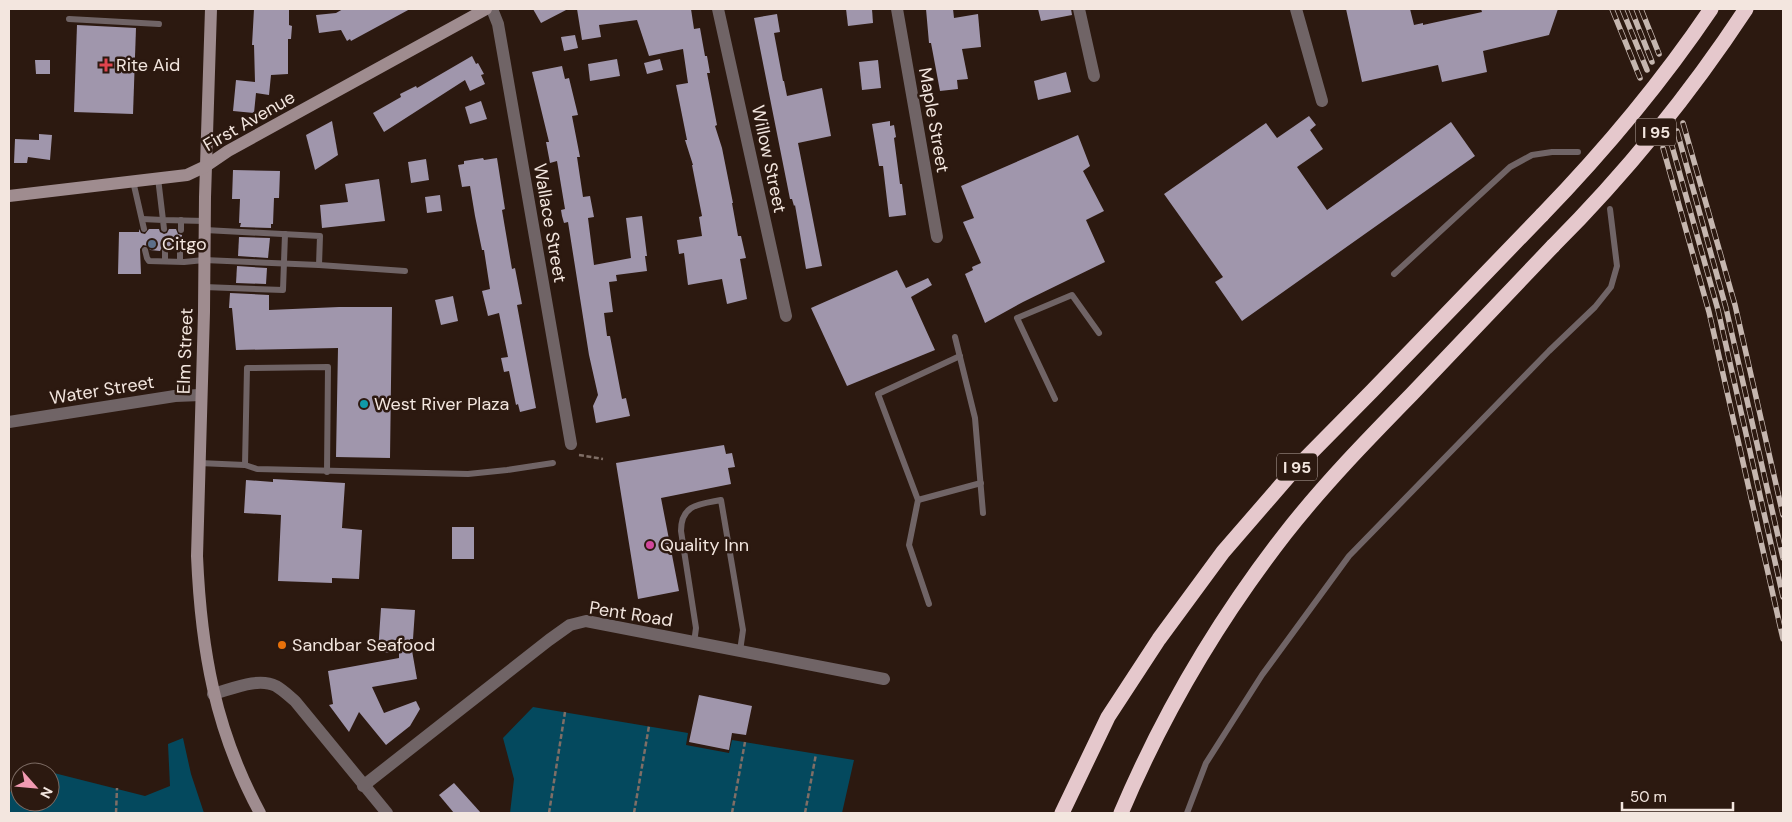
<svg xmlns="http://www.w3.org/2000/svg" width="1792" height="822" viewBox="0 0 1792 822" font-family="'DM Sans',sans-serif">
  <rect width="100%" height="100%" fill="#2c1910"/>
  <!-- water -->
  <g fill="#04495e">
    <polygon points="533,707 688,733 686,745 729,753 732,740 854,760 842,813 510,813 514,779 503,738"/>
    <polygon points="183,738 191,774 204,813 9,813 9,791 20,795 20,802 50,802 50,772 145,796 170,786 168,744"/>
  </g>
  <!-- building -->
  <g fill="#a096ac">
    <polygon points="254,9 289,9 289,25 292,26 291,39 288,39 288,74 271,75 269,95 256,93 254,113 233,111 236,80 255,82 254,45 252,45"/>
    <polygon points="343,9 410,9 351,41 350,39 347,41 341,30 319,33 316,15 336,13"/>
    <polygon points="533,9 568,9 541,23"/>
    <polygon points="577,9 691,9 694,29 700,28 705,56 707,56 710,73 707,73 717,125 715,126 722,148 733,203 732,203 738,236 741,236 746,258 740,259 747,299 727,304 722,279 688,285 684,253 679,254 677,240 702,236 699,217 702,216 692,165 693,165 685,140 687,140 676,85 688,83 683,49 649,56 637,20 599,25 601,37 582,40"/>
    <polygon points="846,9 872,9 873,23 848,26"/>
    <polygon points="926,9 953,9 954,18 978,14 981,47 962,49 968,79 957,80 958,89 940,91 931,43 929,43"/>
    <polygon points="1038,9 1071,9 1072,15 1041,21"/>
    <polygon points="1346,9 1410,9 1414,25 1423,23 1423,25 1482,12 1481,9 1558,9 1549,35 1483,51 1487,72 1442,82 1438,65 1362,82"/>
    <polygon points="777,14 780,32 774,33 783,81 784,81 787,96 822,88 831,136 798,143 822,266 806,269 795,205 794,206 792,199 790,199 754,18"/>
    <polygon points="77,25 136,28 133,114 74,112"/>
    <polygon points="575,35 578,48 564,51 561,37"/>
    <polygon points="472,56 476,64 478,63 484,74 481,75 485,84 470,91 465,80 384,132 373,113 401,97 400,94 416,86 417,88"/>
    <polygon points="617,59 620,76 590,81 588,64"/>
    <polygon points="660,59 663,70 647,74 644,63"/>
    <polygon points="35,60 50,60 50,74 36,74"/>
    <polygon points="878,60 881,88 862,90 859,62"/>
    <polygon points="562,66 565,79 569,78 578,115 572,116 580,157 577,157 583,197 590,196 594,217 588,218 594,265 631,258 626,218 642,216 647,256 645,256 647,271 616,275 617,281 609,282 613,312 604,313 607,336 610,336 622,399 626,398 630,416 596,423 593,406 598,395 589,355 568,222 564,223 562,216 561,210 565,209 557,161 550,163 546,142 549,142 532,72"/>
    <polygon points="1066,72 1071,92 1038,100 1034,81"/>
    <polygon points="481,101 487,119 470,124 465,107"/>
    <polygon points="1309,116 1316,125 1310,130 1323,149 1297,167 1327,210 1451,122 1475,156 1242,321 1215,282 1223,277 1164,194 1266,123 1277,138"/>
    <polygon points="332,121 338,155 315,170 306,135"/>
    <polygon points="890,121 890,126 894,125 896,137 894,138 900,184 902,184 906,215 889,217 883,166 879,166 872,124"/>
    <polygon points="39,134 52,135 50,160 28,157 27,163 14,163 15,139 39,140"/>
    <polygon points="1078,135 1090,166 1083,171 1104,211 1086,220 1105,262 1023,302 985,323 965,274 973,270 972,267 981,263 963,222 974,218 961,186"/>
    <polygon points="483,158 484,160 497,158 505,209 502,210 504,222 512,269 515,268 522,304 517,305 536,408 520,412 518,404 516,405 509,371 504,372 501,358 508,357 499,313 488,316 482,291 490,289 484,250 482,250 475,216 470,186 462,187 458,165 464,164 464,161"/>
    <polygon points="426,159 429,180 411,183 408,162"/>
    <polygon points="233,170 280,171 279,198 274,198 273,224 271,224 271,228 240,227 241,223 239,223 240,199 232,199"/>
    <polygon points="379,179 385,221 322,228 320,205 348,202 345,184"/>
    <polygon points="440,195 442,211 427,213 425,197"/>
    <polygon points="139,229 141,233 145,234 149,229 159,229 160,232 164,234 167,233 169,229 176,229 178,234 182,235 182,247 178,246 175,251 170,251 165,246 162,247 160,251 150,250 148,246 143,245 140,249 141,274 118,274 119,232 139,232"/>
    <polygon points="239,237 270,238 268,258 238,256"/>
    <polygon points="237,266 267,268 266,284 236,283"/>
    <polygon points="897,270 906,288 928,278 932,285 911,297 935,350 847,386 811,308"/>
    <polygon points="230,293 269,295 269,310 339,307 392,307 390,458 336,457 338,348 236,350 232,308 229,308"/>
    <polygon points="453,296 458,321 441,325 435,300"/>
    <polygon points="724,445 726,454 732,453 735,467 728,468 731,484 661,498 679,591 638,599 616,463"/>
    <polygon points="273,479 345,483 342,528 362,530 359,579 332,578 332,583 278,581 281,515 244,513 246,480 273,482"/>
    <rect x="452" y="527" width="22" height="32"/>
    <polygon points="381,608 415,610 413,639 410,639 417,679 372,687 384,713 416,701 420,709 410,726 386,745 359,712 349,732 329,705 333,704 328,671 399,658 399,653 378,652"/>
    <polygon points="699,695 752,706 746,735 732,733 729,750 689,742"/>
    <polygon points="454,783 481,813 454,813 439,795"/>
  </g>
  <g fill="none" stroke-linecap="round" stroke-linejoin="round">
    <!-- path -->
    <g stroke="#7f6e66" stroke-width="2.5" stroke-dasharray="5 2.5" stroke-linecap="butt">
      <polyline points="579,455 603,459"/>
      <polyline points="116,813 117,788"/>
      <polyline points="549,813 565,712"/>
      <polyline points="634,813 649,726"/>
      <polyline points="732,813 745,742"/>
      <polyline points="805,813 816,754"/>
    </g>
    <!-- lane -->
    <g stroke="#706466" stroke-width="6">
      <polyline points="69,19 159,24"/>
      <polyline points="158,178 163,220 205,221"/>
      <polyline points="133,181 144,229"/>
      <polyline points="142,219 163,220 164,229"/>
      <polyline points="181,230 181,220"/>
      <polyline points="205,230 320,236 319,265 405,271"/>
      <polyline points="145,250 147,258 149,261 184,262 204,260 319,265"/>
      <polyline points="165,251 165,261"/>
      <polyline points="180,261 180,251"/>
      <polyline points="1394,274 1510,167 1532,155 1552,152 1578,152"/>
      <polyline points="204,287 283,290 285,234"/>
      <polyline points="955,337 975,418 983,513"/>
      <polyline points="1055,399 1017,318 1072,295 1099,333"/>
      <polyline points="199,463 245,465 257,469 468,474 507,470 553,463"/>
      <polyline points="245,465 247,368 328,367 327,472"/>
      <polyline points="918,500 981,483"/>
      <polyline points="929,604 909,545 918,500 878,394 960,356"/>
      <path d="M694,643L696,628L681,531C681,504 700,504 721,500L743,630L740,651"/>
      <polyline points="1187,813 1206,763 1262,675 1349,556 1549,351 1595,307 1611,287 1617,266 1610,209"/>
    </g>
    <!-- street -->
    <g stroke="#706466" stroke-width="12">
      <polyline points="492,9 498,24 571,444"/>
      <polyline points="718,9 786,316"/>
      <polyline points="897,9 937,237"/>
      <polyline points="1079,9 1094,76"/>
      <polyline points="1296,9 1322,101"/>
      <polyline points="9,422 175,396 201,395"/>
      <path d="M213,694C232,689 258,677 276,686C283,690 289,696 295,701L387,813"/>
      <polyline points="363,786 549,640 570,625 586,621 884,679"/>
    </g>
    <!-- secondary -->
    <g stroke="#9f8c8f" stroke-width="12">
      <path d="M211,9L205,197L204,312L197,556C201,650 215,730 260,813"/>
      <polyline points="9,196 187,175 206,166 228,151 486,9"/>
    </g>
    <!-- highway -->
    <g stroke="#e5c8cc" stroke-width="15">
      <polyline points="1062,813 1108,717 1159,639 1223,552 1294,470 1372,391 1542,215"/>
      <path d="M1121,813C1163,714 1219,619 1285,534C1324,484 1368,439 1412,394C1459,345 1506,296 1553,246"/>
    </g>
    <defs>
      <g id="rail">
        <polyline points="1612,9 1640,78"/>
        <polyline points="1622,9 1647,70"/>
        <polyline points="1631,9 1652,62"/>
        <polyline points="1641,9 1659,54"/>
        <polyline points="1683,123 1735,305 1783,515"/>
        <polyline points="1677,131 1726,308 1783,558"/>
        <polyline points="1670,139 1718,310 1783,597"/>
        <polyline points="1663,148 1709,312 1783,639"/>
      </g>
    </defs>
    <!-- rail casing -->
    <use href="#rail" stroke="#c5b6af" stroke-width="5.5"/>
    <!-- rail -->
    <use href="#rail" stroke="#2c1910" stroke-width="4" stroke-dasharray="11" stroke-linecap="butt"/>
    <!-- highway-bridge -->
    <g stroke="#e5c8cc" stroke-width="15">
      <path d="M1542,215C1604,151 1661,83 1711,9"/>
      <path d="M1553,246C1625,174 1690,94 1746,9"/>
    </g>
  </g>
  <!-- markers -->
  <path fill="#e0444e" stroke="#2c1910" stroke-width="2" d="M103.5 57.5h5v5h5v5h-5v5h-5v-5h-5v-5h5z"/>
  <circle fill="#5c6f8a" stroke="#2c1910" stroke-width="2" cx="152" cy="244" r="5"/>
  <circle fill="#0f9aa8" stroke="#2c1910" stroke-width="2" cx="364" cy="404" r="5"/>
  <circle fill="#d1479c" stroke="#2c1910" stroke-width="2" cx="650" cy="545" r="5"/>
  <circle fill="#e8710a" stroke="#2c1910" stroke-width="2" cx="282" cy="645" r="5"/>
  <g text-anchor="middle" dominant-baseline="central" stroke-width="5" stroke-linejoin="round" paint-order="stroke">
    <!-- shield labels -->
    <g fill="#2c1910" stroke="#b7a8a1" stroke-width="1">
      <rect x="1636" y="118.5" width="40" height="27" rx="4"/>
      <rect x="1277" y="453.5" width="40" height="27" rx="4"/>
    </g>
    <g font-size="16" font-weight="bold" fill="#f3e6df">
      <text x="1656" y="132">I 95</text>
      <text x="1297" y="467">I 95</text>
    </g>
    <!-- poi labels -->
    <g font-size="18" fill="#f3e6df" stroke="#2c1910" text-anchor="start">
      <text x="116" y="65">Rite Aid</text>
      <text x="162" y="244">Citgo</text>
      <text x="374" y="404">West River Plaza</text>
      <text x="660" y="545">Quality Inn</text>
      <text x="292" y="645">Sandbar Seafood</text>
    </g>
    <!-- street labels -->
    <g font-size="18" fill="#f3e6df" stroke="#2c1910">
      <text transform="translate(934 120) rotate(80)">Maple Street</text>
      <text transform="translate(249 121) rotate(-30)">First Avenue</text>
      <text transform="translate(769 159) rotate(78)">Willow Street</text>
      <text transform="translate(550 223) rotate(80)">Wallace Street</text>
      <text transform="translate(185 351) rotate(-88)">Elm Street</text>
      <text transform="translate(102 390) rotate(-9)">Water Street</text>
      <text transform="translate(631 614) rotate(9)">Pent Road</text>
    </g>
  </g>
  <!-- border -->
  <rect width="1792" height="822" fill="none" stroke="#f3e6df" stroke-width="20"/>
  <!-- north arrow -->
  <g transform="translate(35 787) rotate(117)"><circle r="24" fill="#2c1910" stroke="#7c6b63"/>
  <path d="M0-4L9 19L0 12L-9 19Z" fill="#f19ab2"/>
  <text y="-8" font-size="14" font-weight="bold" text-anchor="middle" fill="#f3e6df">N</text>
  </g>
  <!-- scale -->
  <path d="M1622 802v8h111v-8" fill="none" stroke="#f3e6df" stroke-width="2.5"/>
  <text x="1630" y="802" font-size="15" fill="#f3e6df" stroke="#2c1910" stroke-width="4" paint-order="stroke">50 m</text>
</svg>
